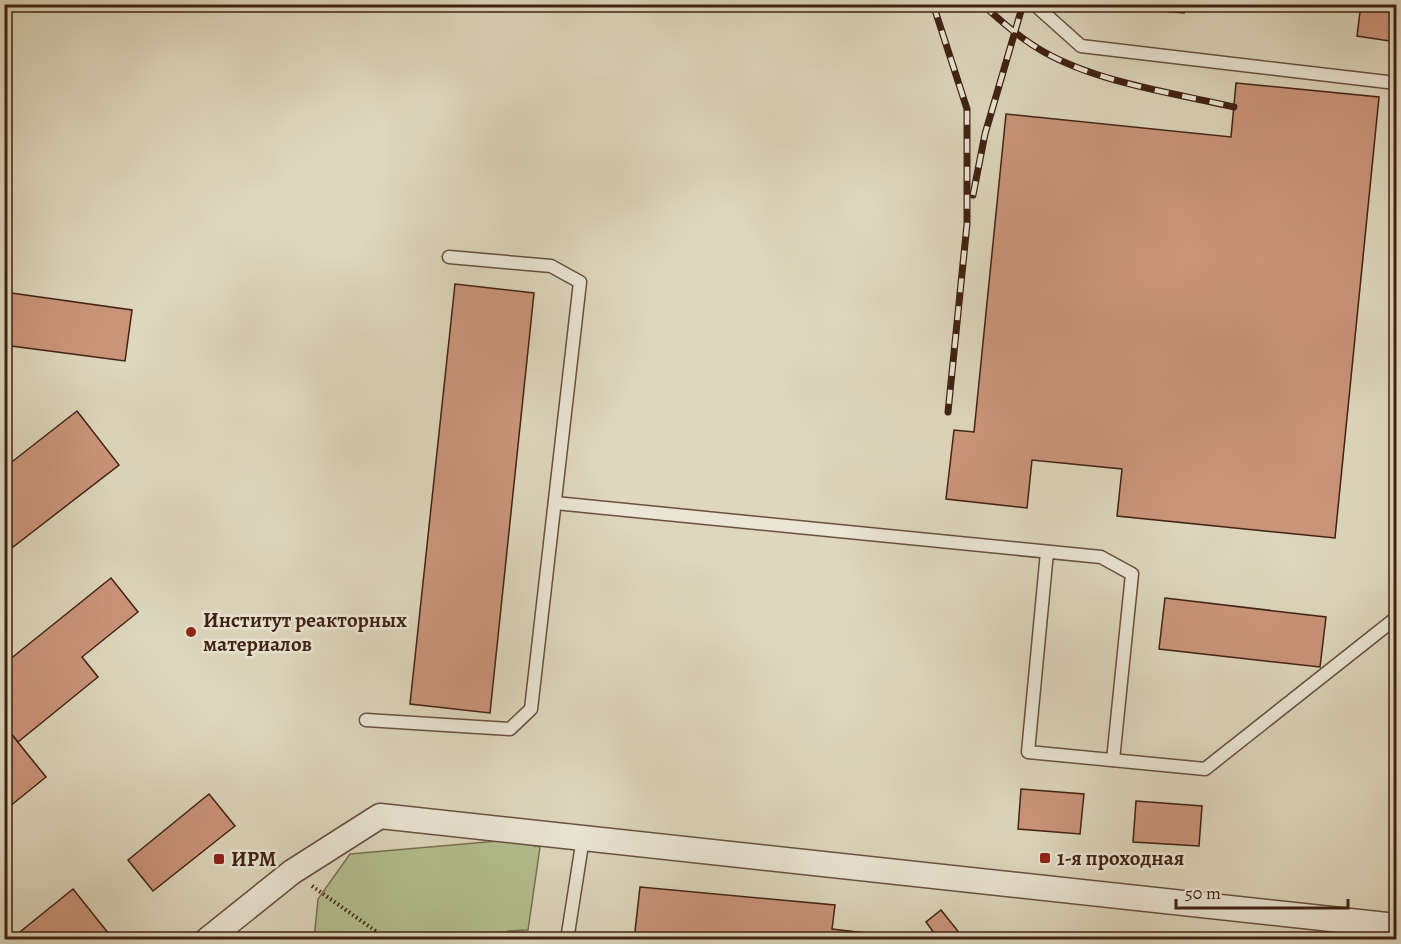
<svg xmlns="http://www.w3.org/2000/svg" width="1401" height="944" viewBox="0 0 1401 944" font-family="Alegreya,serif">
  <rect width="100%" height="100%" fill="#ded7bd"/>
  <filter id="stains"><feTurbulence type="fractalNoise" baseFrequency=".00333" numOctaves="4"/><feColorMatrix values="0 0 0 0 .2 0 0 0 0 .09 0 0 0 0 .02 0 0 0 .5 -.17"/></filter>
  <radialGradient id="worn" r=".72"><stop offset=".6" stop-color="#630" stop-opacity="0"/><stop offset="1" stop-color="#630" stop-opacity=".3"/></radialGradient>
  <!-- green -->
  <polygon fill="#b3be8f" stroke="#7a7051" stroke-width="1.5" points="509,840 540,847 528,930 508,931 507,939 314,940 318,899 350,854"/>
  <!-- building -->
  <g fill="#cb957b" stroke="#402213" stroke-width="1.5">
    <polygon points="1128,4 1185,4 1184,13 1127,8"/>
    <polygon points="1361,4 1396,9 1396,42 1357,36"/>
    <polygon points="1236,83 1379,97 1335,538 1117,516 1122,469 1032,460 1027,508 946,499 954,430 974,432 1006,114 1231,137"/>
    <polygon points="455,284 534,293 490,713 410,704"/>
    <polygon points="4,292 132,310 125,361 4,345"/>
    <polygon points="77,411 119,465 4,554 4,468"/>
    <polygon points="111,578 138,612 82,657 98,677 18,742 4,725 4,664"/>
    <polygon points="1165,598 1326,617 1320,667 1159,649"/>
    <polygon points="4,725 46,777 4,811"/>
    <polygon points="1021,789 1084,794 1080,834 1018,829"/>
    <polygon points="209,794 235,826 153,891 128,860"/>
    <polygon points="1136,801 1202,806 1199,846 1133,842"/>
    <polygon points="640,887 835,905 832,929 883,935 883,940 634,940"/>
    <polygon points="73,889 113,939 10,940"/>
    <polygon points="941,910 965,940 939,940 926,922"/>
  </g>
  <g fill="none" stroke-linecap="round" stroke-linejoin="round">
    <defs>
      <g id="lane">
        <polyline points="1034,4 1081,46 1396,83"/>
        <polyline points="555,503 1101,557 1132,574 1113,760"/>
        <polyline points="1047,552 1028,752 1205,769 1396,618"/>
        <polyline points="366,720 510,729 531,709 580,282 551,266 449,257"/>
        <polyline points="567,940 583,838"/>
      </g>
      <polyline id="street" points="207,940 292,872 380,816 1396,926"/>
    </defs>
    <!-- lane casing -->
    <use href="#lane" stroke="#684f3e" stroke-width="15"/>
    <!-- street casing -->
    <use href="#street" stroke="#684f3e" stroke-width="27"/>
    <!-- path -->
    <polyline stroke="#402213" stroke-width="4" stroke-dasharray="1.5 3" stroke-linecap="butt" points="312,886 377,932 383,940"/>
    <!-- lane -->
    <use href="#lane" stroke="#eae5d4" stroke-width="12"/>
    <!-- street -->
    <use href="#street" stroke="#eae5d4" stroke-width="24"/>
    <defs>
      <g id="rail">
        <polyline points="933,4 967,109 967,224 948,412"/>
        <path d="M982,4C1002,22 1021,39 1044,52C1099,83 1174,93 1234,107"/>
        <polyline points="973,195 985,134 1023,4"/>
      </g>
    </defs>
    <!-- rail casing -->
    <use href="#rail" stroke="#402213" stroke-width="7"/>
    <!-- rail -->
    <use href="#rail" stroke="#eae5d4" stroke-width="4.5" stroke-dasharray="14" stroke-linecap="butt"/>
  </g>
  <!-- markers -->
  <g fill="#8f2418" stroke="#eae5d4" stroke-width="2">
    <circle cx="191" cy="632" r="6"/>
    <rect x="1039" y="852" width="12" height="12" rx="3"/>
    <rect x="213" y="853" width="12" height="12" rx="3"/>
  </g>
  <g text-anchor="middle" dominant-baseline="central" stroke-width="5" stroke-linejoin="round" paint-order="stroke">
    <!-- poi labels -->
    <g font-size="21" font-weight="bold" fill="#402213" stroke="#eae5d4" text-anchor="start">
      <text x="203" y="620">Институт реакторных<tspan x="203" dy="24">материалов</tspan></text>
      <text x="1057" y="858">1-я проходная</text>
      <text x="231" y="859">ИРМ</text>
    </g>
  </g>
  <!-- margin -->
  <rect width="1401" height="944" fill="none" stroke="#ded7bd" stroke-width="24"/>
  <rect x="6" y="6" width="1389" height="932" fill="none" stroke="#402213" stroke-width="3"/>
  <rect x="12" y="12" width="1377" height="920" fill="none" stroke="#402213" stroke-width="1.5"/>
  <!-- scale -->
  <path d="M1176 899v9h172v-9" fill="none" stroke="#402213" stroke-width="3"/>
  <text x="1185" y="899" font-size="18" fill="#402213" stroke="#eae5d4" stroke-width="4.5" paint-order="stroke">50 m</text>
  <rect width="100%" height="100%" filter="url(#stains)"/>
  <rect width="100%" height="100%" fill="url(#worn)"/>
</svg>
